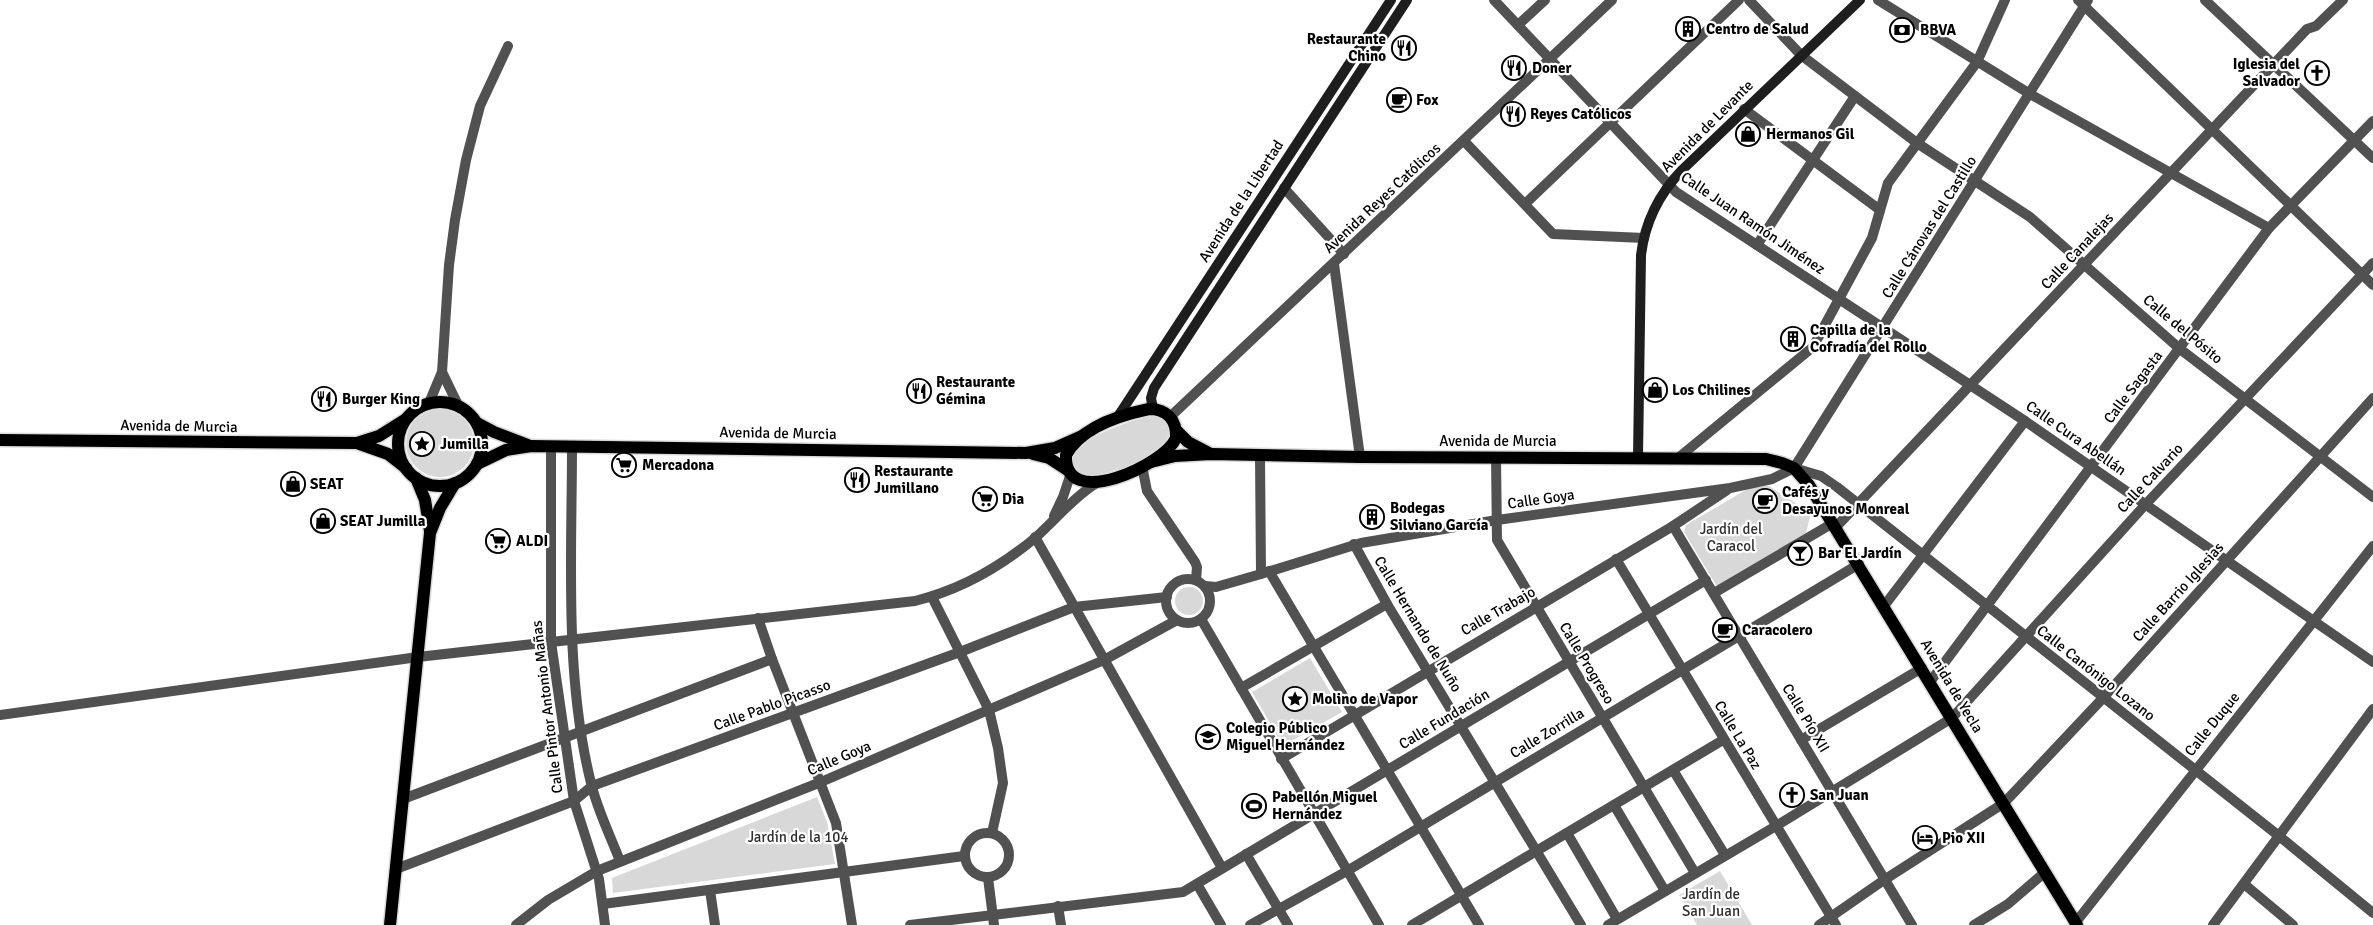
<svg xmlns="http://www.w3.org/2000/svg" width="2373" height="925" viewBox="0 0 2373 925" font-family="Signika,sans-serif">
  <rect width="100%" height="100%" fill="#fff"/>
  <!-- green -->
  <g fill="#d8d8d8">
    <circle cx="440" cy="443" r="34"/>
    <path d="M1151,416C1161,416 1166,421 1170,430C1165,459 1118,470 1092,476C1084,475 1077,473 1073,465C1063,441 1135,419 1151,416Z"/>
    <polygon points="1764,486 1769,486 1811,513 1806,533 1719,586 1716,585 1684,532 1686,525 1749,488"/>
    <circle cx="1189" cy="601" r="14"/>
    <polygon points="1310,658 1342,712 1283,746 1252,692"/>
    <polygon points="817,797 827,822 835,864 613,893 612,878"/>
    <polygon points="1720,871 1752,925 1697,925 1679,895"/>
  </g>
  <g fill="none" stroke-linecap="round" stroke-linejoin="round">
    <defs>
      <g id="primary">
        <circle cx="440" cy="444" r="42"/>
        <path d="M1149,409C1167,409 1177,420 1176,438C1165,465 1063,512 1066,455C1081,427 1120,415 1149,409Z"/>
        <polyline points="477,423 494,432 528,445"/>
        <polyline points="1177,431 1188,442 1209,453"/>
        <polyline points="0,440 357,443 388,454 406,468"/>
        <polyline points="357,443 379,436 406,419"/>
        <polyline points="1033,454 1049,458 1069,471"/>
        <polyline points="1151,462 1175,456 1211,454 1360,457 1766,459 1782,463 1794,468 1809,485 2077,925"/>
        <polyline points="477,464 506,450 531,446 1026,453 1055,448 1082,436"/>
        <polyline points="416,478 425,500 430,531"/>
        <polyline points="390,925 430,533 440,508 455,483"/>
      </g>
    </defs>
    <!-- primary casing -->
    <use href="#primary" stroke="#dbdbdb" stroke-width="15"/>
    <!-- minor -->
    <g stroke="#515151" stroke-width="10">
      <polyline points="1494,0 1676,192 2025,421 2373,662"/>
      <polyline points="1749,0 1801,55 1917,143 2030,217 2180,349 2373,497"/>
      <polyline points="1878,0 2030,94 2269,228"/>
      <polyline points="2078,0 2373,285"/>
      <polyline points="2205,0 2373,158"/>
      <polyline points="1518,25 1545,0"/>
      <polyline points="1744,109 1880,210"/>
      <polyline points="1464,141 1553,234 1644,238"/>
      <polyline points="1284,188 1344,254"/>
      <polyline points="1525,204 1739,0"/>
      <polyline points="1757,245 1855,96"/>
      <polyline points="1334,264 1360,457"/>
      <polyline points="442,372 458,405"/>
      <polyline points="429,403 442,372 449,265 455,220 466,160 480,106 508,46"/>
      <polyline points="1171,416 1612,0"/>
      <polyline points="551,446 551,642 574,801 599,879 605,925"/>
      <path d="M572,446C572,556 564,675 591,783C597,809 610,835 620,861"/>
      <polyline points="1260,456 1261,574"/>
      <polyline points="1496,457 1497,540 1695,873"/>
      <polyline points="1678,458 1813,347 1872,238 1888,183 1977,62 2005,0"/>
      <polyline points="1142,466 1147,491 1195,562 1197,567 1196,580"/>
      <polyline points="1794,468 1821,476 1837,487 2279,836 2373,913"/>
      <polyline points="1054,516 1063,497 1071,473"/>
      <polyline points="1673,526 1912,925"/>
      <polyline points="1836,527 2307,29 2316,26 2343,0"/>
      <polyline points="1035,537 1222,868"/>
      <polyline points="1354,544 1387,604 1581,925"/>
      <polyline points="1616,559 1836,925"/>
      <polyline points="1269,571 1479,925"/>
      <circle cx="1188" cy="601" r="22"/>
      <polyline points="1205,586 1216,587 1261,574 1361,543 1497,520 1730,488 1772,479 1794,468 2088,0"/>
      <polyline points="1714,593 1833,523"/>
      <polyline points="932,597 989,710 998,748 1003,783 992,833"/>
      <polyline points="1884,606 2025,421"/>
      <polyline points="758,618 772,659 836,823 852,925"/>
      <polyline points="1201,619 1379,925"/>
      <polyline points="1930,682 2269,228 2373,121"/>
      <polyline points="1241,688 1387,604"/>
      <path d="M0,715L418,657L915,601C960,590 999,568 1035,538C1056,519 1074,497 1098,482"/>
      <polyline points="1801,740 1922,668"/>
      <polyline points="1281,759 1673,526 1727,490"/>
      <polyline points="1673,770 1725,855"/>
      <polyline points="403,799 772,659"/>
      <polyline points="1614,805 1665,891"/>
      <circle cx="987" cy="855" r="22"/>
      <polyline points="1567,833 1617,919"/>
      <polyline points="1246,854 1288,925"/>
      <polyline points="396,869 574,801 592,786 960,652 1074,607 1167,597"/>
      <polyline points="988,878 994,925"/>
      <polyline points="1197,884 1221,925"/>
      <polyline points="2244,884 2293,925"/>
      <polyline points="710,890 715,925"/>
      <polyline points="603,904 964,856"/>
      <polyline points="1058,906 1061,925"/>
      <polyline points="2076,922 2373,546"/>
      <polyline points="516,925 548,900 597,871 821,782 1104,660 1177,620"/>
      <polyline points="910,925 1183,892 1706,580"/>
      <polyline points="1250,925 1347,871 1859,564"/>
      <polyline points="1412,925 1723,740"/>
      <polyline points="1608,925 1776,826 1952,718 2145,505 2373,263"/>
      <polyline points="1819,925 1884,880 2004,803 2103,698 2373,398"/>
      <polyline points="1974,925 2008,904 2044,873"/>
      <polyline points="2213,925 2373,709"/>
    </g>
    <!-- secondary -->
    <g stroke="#1e1e1e" stroke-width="10">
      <polyline points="1153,409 1151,398 1154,388 1407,0"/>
      <polyline points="1117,418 1391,0"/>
      <path d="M1638,457L1641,255C1645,222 1659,194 1682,170L1860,0"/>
    </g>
    <!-- primary -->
    <use href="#primary" stroke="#000" stroke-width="12"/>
  </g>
  <!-- icons -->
  <defs>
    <symbol id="building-ring" viewBox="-11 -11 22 22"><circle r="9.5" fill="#fff" stroke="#000" stroke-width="1.5"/><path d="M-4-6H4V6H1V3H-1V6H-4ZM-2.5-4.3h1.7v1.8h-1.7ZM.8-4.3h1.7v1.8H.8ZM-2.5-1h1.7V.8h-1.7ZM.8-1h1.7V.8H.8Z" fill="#000"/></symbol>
    <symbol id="bank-ring" viewBox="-11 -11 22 22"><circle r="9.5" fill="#fff" stroke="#000" stroke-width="1.5"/><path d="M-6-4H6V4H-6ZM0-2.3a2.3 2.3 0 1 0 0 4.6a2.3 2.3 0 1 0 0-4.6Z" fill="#000"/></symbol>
    <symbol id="restaurant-ring" viewBox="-11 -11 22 22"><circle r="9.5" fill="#fff" stroke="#000" stroke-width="1.5"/><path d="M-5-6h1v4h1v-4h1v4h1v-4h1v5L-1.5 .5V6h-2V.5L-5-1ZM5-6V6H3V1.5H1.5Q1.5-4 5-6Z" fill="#000"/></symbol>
    <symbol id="church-ring" viewBox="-11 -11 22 22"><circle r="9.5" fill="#fff" stroke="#000" stroke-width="1.5"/><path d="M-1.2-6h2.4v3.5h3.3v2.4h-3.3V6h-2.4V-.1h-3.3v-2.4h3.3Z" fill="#000"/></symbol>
    <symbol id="cafe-ring" viewBox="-11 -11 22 22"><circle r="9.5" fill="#fff" stroke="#000" stroke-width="1.5"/><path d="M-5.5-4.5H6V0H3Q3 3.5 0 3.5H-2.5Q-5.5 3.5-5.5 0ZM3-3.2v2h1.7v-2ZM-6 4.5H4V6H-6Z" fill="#000"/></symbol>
    <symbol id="shop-ring" viewBox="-11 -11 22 22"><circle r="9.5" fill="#fff" stroke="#000" stroke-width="1.5"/><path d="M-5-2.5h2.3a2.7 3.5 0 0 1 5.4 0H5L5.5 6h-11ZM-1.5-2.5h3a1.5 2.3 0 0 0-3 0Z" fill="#000"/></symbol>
    <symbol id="sight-ring" viewBox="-11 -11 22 22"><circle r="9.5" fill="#fff" stroke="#000" stroke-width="1.5"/><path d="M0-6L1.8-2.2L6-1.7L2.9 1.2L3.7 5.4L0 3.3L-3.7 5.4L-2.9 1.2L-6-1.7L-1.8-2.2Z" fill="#000"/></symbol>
    <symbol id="supermarket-ring" viewBox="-11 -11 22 22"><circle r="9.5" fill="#fff" stroke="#000" stroke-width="1.5"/><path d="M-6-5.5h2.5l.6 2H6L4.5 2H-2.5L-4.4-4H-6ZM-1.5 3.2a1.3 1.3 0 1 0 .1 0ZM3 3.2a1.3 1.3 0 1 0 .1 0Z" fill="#000"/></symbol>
    <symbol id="bar-ring" viewBox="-11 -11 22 22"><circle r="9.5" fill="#fff" stroke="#000" stroke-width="1.5"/><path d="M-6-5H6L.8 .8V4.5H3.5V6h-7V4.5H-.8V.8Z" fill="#000"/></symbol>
    <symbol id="school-ring" viewBox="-11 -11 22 22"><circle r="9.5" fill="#fff" stroke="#000" stroke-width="1.5"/><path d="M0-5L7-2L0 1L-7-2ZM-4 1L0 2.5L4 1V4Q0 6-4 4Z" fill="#000"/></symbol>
    <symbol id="stadium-ring" viewBox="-11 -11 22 22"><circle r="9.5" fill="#fff" stroke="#000" stroke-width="1.5"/><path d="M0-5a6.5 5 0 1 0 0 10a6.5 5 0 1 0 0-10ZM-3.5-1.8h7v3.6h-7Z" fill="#000"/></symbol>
    <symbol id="hotel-ring" viewBox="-11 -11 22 22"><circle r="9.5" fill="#fff" stroke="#000" stroke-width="1.5"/><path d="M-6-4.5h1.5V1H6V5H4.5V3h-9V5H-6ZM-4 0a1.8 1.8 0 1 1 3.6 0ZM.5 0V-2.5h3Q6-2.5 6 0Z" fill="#000"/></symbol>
  </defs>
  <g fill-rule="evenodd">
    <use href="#building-ring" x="1674" y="15" width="28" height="28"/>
    <use href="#bank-ring" x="1888" y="16" width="28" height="28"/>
    <use href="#restaurant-ring" x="1390" y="34" width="28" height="28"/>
    <use href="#restaurant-ring" x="1500" y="54" width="28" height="28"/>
    <use href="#church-ring" x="2303" y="59" width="28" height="28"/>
    <use href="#cafe-ring" x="1385" y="86" width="28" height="28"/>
    <use href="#restaurant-ring" x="1499" y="100" width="28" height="28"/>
    <use href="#shop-ring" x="1734" y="120" width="28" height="28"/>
    <use href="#building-ring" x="1779" y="325" width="28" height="28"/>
    <use href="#shop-ring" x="1641" y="376" width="28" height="28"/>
    <use href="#restaurant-ring" x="905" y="377" width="28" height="28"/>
    <use href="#restaurant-ring" x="310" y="385" width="28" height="28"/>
    <use href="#sight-ring" x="408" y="430" width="28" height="28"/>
    <use href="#supermarket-ring" x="610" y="451" width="28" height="28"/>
    <use href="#restaurant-ring" x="843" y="466" width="28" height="28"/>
    <use href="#shop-ring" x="279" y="470" width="28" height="28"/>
    <use href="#supermarket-ring" x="971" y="485" width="28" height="28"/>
    <use href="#cafe-ring" x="1751" y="487" width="28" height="28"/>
    <use href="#building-ring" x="1358" y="503" width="28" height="28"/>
    <use href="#shop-ring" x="309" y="507" width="28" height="28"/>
    <use href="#supermarket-ring" x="484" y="527" width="28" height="28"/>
    <use href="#bar-ring" x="1786" y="539" width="28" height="28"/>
    <use href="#cafe-ring" x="1711" y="616" width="28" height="28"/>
    <use href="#sight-ring" x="1281" y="685" width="28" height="28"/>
    <use href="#school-ring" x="1194" y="723" width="28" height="28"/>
    <use href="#church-ring" x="1778" y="781" width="28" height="28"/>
    <use href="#stadium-ring" x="1240" y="792" width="28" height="28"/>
    <use href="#hotel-ring" x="1911" y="824" width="28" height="28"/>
  </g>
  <g text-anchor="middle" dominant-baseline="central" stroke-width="4.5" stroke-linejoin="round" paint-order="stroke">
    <!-- poi labels -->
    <g font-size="15" font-weight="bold" fill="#000" stroke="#fff" text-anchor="start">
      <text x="1706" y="29">Centro de Salud</text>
      <text x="1920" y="30">BBVA</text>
      <text x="1386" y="39" text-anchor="end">Restaurante<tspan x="1386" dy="17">Chino</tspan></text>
      <text x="2300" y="64" text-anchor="end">Iglesia del<tspan x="2300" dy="17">Salvador</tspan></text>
      <text x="1532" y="68">Doner</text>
      <text x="1416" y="100">Fox</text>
      <text x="1530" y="114">Reyes Católicos</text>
      <text x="1766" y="134">Hermanos Gil</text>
      <text x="1810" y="330">Capilla de la<tspan x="1810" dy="17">Cofradía del Rollo</tspan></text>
      <text x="936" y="382">Restaurante<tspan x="936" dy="17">Gémina</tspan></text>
      <text x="1672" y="390">Los Chilines</text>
      <text x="342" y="399">Burger King</text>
      <text x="440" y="444">Jumilla</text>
      <text x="642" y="465">Mercadona</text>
      <text x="874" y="471">Restaurante<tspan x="874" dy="17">Jumillano</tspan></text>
      <text x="310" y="484">SEAT</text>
      <text x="1782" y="492">Cafés y<tspan x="1782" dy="17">Desayunos Monreal</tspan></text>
      <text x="1002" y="499">Dia</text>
      <text x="1390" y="508">Bodegas<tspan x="1390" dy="17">Silviano García</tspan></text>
      <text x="340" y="521">SEAT Jumilla</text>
      <text x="516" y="541">ALDI</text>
      <text x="1818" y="553">Bar El Jardín</text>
      <text x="1742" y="630">Caracolero</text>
      <text x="1312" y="699">Molino de Vapor</text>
      <text x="1226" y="728">Colegio Público<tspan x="1226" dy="17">Miguel Hernández</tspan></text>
      <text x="1810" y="795">San Juan</text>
      <text x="1272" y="797">Pabellón Miguel<tspan x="1272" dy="17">Hernández</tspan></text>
      <text x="1942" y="838">Pio XII</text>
    </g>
    <!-- street labels -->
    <g font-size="15" fill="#000" stroke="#fff">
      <text transform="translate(1707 126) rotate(-45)">Avenida de Levante</text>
      <text transform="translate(1382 198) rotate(-43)">Avenida Reyes Católicos</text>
      <text transform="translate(1241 201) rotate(-57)">Avenida de la Libertad</text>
      <text transform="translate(1753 223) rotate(34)">Calle Juan Ramón Jiménez</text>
      <text transform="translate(1929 227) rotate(-58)">Calle Cánovas del Castillo</text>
      <text transform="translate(2077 251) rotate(-47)">Calle Canalejas</text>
      <text transform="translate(2183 329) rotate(40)">Calle del Pósito</text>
      <text transform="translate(2133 387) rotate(-53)">Calle Sagasta</text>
      <text transform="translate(179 426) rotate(1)">Avenida de Murcia</text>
      <text transform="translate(778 433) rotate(1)">Avenida de Murcia</text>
      <text transform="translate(2076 438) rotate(35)">Calle Cura Abellán</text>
      <text x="1498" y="441">Avenida de Murcia</text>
      <text transform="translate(2150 478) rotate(-47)">Calle Calvario</text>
      <text transform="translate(1541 499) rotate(-8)">Calle Goya</text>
      <text transform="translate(2178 592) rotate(-48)">Calle Barrio Iglesias</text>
      <text transform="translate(1498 611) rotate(-30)">Calle Trabajo</text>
      <text transform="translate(1418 624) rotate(59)">Calle Hernando de Nuño</text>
      <text transform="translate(1587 663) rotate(59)">Calle Progreso</text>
      <text transform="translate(2096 673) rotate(38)">Calle Canónigo Lozano</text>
      <text transform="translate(1952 686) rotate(59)">Avenida de Yecla</text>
      <text transform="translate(772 705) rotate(-20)">Calle Pablo Picasso</text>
      <text transform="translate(547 707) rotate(-97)">Calle Pintor Antonio Mañas</text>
      <text transform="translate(1806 718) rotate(59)">Calle Pío XII</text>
      <text transform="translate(1444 719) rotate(-31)">Calle Fundación</text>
      <text transform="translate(2212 724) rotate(-51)">Calle Duque</text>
      <text transform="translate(1547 733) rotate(-31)">Calle Zorrilla</text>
      <text transform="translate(1738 735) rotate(59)">Calle La Paz</text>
      <text transform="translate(839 758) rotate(-23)">Calle Goya</text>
    </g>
    <!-- park labels -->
    <g font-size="15" fill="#2f2f2f" stroke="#fff">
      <text x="1731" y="529">Jardín del<tspan x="1731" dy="17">Caracol</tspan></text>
      <text x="798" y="837">Jardín de la 104</text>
      <text x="1711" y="894">Jardín de<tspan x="1711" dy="17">San Juan</tspan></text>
    </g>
  </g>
</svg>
